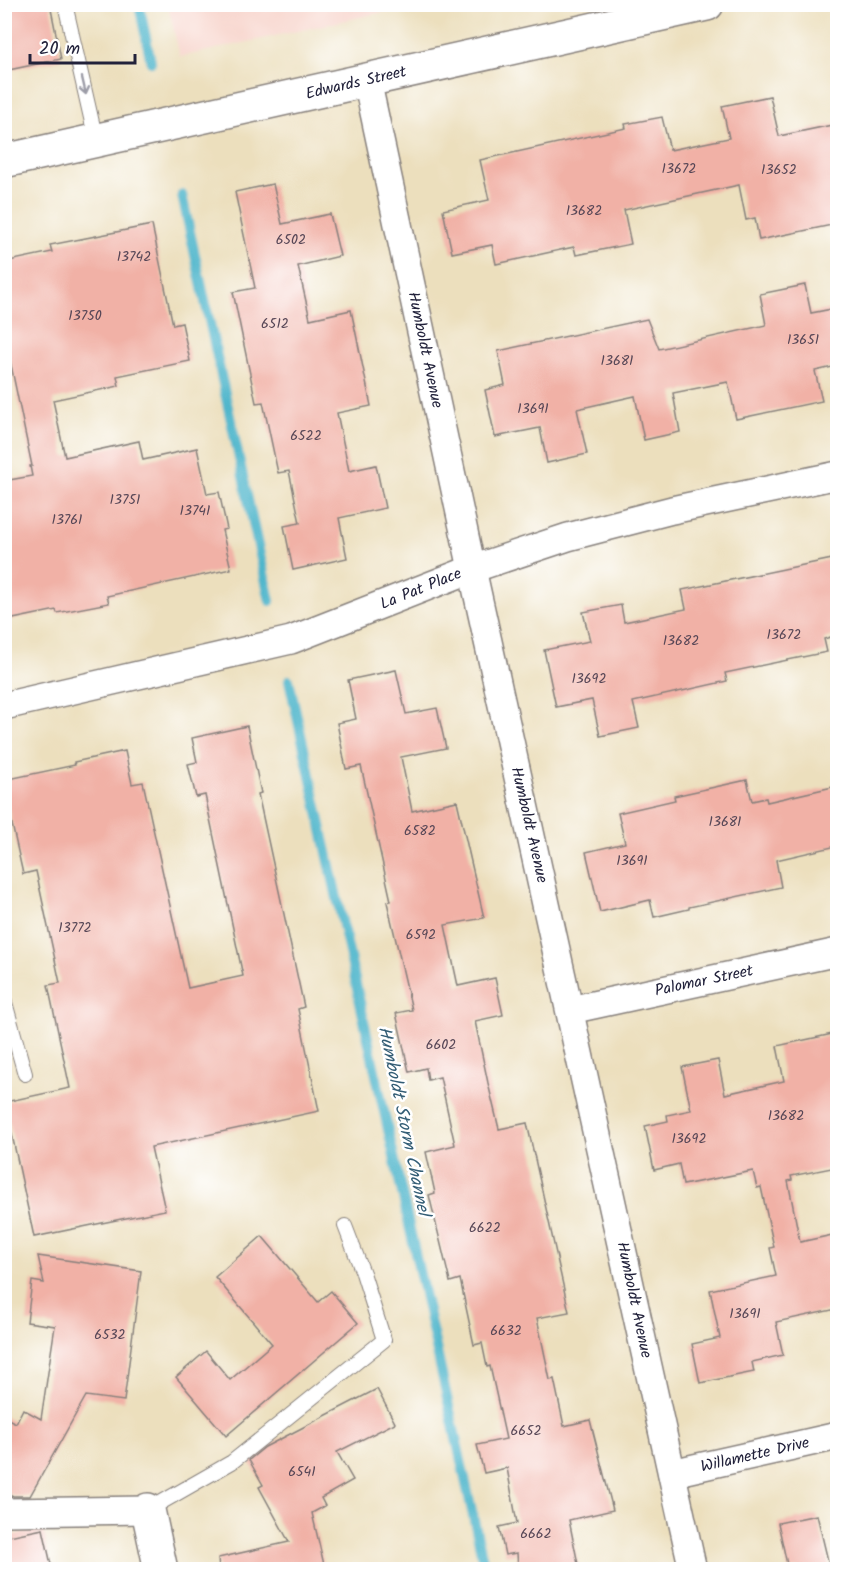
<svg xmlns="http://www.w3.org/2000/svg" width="842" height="1574" viewBox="0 0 842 1574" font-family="Kalam,sans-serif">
  <rect width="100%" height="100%" fill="#fff"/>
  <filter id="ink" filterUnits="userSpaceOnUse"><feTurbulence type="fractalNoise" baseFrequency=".0167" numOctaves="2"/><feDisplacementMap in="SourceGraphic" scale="12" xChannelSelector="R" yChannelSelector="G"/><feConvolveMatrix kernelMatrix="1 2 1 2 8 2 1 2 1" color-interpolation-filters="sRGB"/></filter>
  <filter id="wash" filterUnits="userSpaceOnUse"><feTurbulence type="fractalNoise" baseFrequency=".008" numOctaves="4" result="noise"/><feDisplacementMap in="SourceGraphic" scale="24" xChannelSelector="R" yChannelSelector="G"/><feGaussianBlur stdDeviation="1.35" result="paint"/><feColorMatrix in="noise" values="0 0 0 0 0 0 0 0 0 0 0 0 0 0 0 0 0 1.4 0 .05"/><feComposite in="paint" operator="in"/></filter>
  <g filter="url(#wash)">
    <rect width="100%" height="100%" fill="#ecdfbd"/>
    <!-- built -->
    <polygon fill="#f7d1c8" points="168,5 168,4 415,5 180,57"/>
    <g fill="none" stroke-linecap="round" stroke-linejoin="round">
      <!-- stream -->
      <g stroke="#4db5cb" stroke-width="10">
        <polyline points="139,4 151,62"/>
        <polyline points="182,195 270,601"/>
        <polyline points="289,680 485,1570"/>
      </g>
    </g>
    <g id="blocks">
      <!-- building -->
      <g fill="#f1b1a6">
        <polygon points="27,4 50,4 61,59 4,71 4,9"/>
        <polygon points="770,96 779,136 837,124 837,224 759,240 755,218 746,220 739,185 624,210 631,244 576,255 574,247 496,264 492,245 452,253 443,210 489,200 480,160 626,128 625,124 662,117 670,150 729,138 722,106"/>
        <polygon points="273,184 282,224 330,214 340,256 298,266 310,319 351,310 371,406 337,413 349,471 376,465 385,508 339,518 347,558 293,570 284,526 300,523 289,471 278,473 263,402 256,403 233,292 255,288 235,192"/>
        <polygon points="152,225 173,325 182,323 190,361 117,376 119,386 53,400 65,457 139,441 143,460 197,448 207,494 219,492 227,529 222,530 231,569 107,596 109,603 57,613 56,610 8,620 4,602 4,481 32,476 30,466 32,466 10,360 4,361 4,262 52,252 50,245"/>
        <polygon points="805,285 811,313 837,308 837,366 815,371 822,401 736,419 728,382 673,393 680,432 644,440 635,396 577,409 587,454 547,463 540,428 495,437 485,390 505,385 498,351 647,319 659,349 766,325 760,294"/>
        <polygon points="837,558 837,635 824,639 827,652 725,673 727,681 633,702 639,728 600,736 592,700 556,707 544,650 590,641 583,612 621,605 624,622 686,609 682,590"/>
        <polygon points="396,670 406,714 437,708 446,748 401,757 412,811 457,801 484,918 445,925 458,986 495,978 503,1015 475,1021 488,1083 499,1129 527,1123 569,1312 537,1318 550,1380 554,1379 564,1426 590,1420 613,1510 569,1520 579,1569 518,1569 517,1553 505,1555 499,1527 517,1523 507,1468 484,1473 477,1445 506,1439 490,1366 487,1367 482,1343 474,1345 460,1279 450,1282 429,1195 435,1193 426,1152 455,1145 440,1077 428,1080 426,1068 409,1072 396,1013 412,1010 387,902 391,901 361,766 346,769 337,723 356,719 348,680"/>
        <polygon points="247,726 261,793 258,794 304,1007 298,1009 319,1111 151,1147 165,1210 34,1237 5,1102 70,1088 48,985 60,983 36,871 23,874 4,788 4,780 75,765 74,762 125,751 132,784 143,782 188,988 243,976 205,795 196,797 188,764 197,762 192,738"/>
        <polygon points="747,780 752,801 766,798 767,802 837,786 837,846 776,860 781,887 689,907 689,909 654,917 650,900 600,912 586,852 625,843 618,813 675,800 674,796"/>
        <polygon points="837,1033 837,1167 791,1176 792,1180 788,1181 800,1242 837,1234 837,1309 776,1322 783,1355 752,1362 754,1372 700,1383 692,1344 720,1338 710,1290 776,1276 770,1248 774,1247 761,1187 757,1188 753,1171 683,1185 679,1164 654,1170 645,1126 668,1121 667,1115 691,1110 682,1067 718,1060 725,1094 784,1081 777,1046"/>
        <polygon points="262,1236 318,1302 331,1291 358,1323 226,1436 176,1377 206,1351 230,1380 272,1344 215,1277"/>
        <polygon points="38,1256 141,1271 124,1401 86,1396 30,1496 13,1496 4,1491 4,1417 16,1423 23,1409 41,1419 55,1326 27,1322 32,1281 44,1283"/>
        <polygon points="377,1389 395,1423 337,1452 353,1480 321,1498 325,1506 312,1513 325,1569 219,1569 218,1558 289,1542 259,1487 263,1485 249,1460 265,1447"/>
        <polygon points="817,1515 830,1569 788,1569 778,1523"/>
        <polygon points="43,1529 52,1569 4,1569 4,1537"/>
      </g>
    </g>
  </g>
  <g filter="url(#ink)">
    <use href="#blocks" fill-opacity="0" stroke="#87807c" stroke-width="1.5"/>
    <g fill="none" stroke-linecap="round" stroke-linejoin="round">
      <defs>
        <g id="service">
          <polyline points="65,4 96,140"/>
          <polyline points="4,999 25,1074"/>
          <polyline points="148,1510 232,1462 384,1340 363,1273 345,1226"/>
        </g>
        <g id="minor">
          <polyline points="367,80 472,569 693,1570"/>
          <polyline points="4,706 291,640 472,569 568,537 672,510 838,475"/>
          <polyline points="570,1010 838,952"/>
          <polyline points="672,1473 838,1436"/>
          <polyline points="4,1512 148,1510"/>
        </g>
        <g id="tertiary">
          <polyline points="4,161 707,4"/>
          <polyline points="148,1510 161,1570"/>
        </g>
      </defs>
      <!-- service casing -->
      <use href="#service" stroke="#87807c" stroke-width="16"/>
      <!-- minor casing -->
      <use href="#minor" stroke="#87807c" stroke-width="30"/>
      <!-- tertiary casing -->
      <use href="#tertiary" stroke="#87807c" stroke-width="36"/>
      <!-- service -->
      <use href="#service" stroke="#fff" stroke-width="14"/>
      <!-- minor -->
      <use href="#minor" stroke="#fff" stroke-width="27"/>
      <!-- tertiary -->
      <use href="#tertiary" stroke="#fff" stroke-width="33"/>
    </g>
    <!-- one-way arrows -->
    <defs><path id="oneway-shaft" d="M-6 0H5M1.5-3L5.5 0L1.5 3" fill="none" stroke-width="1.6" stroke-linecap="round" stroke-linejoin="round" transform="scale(1.5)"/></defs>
    <use stroke="#9c9ca7" href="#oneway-shaft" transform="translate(84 86) rotate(77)"/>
  </g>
  <g text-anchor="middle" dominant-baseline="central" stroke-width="5" stroke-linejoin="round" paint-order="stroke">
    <!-- number labels -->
    <g font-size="14" fill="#564656">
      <text x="679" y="169">13672</text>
      <text x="779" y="170">13652</text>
      <text x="584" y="211">13682</text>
      <text x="291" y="240">6502</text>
      <text x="134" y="257">13742</text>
      <text x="85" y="316">13750</text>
      <text x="275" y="324">6512</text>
      <text x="803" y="340">13651</text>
      <text x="617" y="361">13681</text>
      <text x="533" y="409">13691</text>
      <text x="306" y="436">6522</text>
      <text x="125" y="500">13751</text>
      <text x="195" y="511">13741</text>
      <text x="67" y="520">13761</text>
      <text x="784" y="635">13672</text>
      <text x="681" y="641">13682</text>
      <text x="589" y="679">13692</text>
      <text x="725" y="822">13681</text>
      <text x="420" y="831">6582</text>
      <text x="632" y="861">13691</text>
      <text x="75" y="928">13772</text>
      <text x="421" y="935">6592</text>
      <text x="441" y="1045">6602</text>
      <text x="786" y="1116">13682</text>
      <text x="689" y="1139">13692</text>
      <text x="485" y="1228">6622</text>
      <text x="745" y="1314">13691</text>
      <text x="506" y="1331">6632</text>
      <text x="110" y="1335">6532</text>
      <text x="526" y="1431">6652</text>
      <text x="302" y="1472">6541</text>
      <text x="536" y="1534">6662</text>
    </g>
    <!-- street labels -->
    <g font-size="16" fill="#22223b" stroke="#fff">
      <text transform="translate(356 83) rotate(-13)">Edwards Street</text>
      <text transform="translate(425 350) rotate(78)">Humboldt Avenue</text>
      <text transform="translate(421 589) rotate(-22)">La Pat Place</text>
      <text transform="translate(529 825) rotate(77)">Humboldt Avenue</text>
      <text transform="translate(704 981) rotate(-12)">Palomar Street</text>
      <text transform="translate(634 1300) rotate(78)">Humboldt Avenue</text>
      <text transform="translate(755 1455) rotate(-13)">Willamette Drive</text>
    </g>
    <!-- water labels -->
    <g font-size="18" font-style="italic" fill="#335d75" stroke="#fff">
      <text transform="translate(403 1121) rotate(78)">Humboldt Storm Channel</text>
    </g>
  </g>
  <!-- margin -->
  <rect width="842" height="1574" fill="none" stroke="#fff" stroke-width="24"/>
  <!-- scale -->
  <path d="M30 54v9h105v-9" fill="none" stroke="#22223b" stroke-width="3"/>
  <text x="39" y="54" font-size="18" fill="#22223b" stroke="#ffffff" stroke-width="4.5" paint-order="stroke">20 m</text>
</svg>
